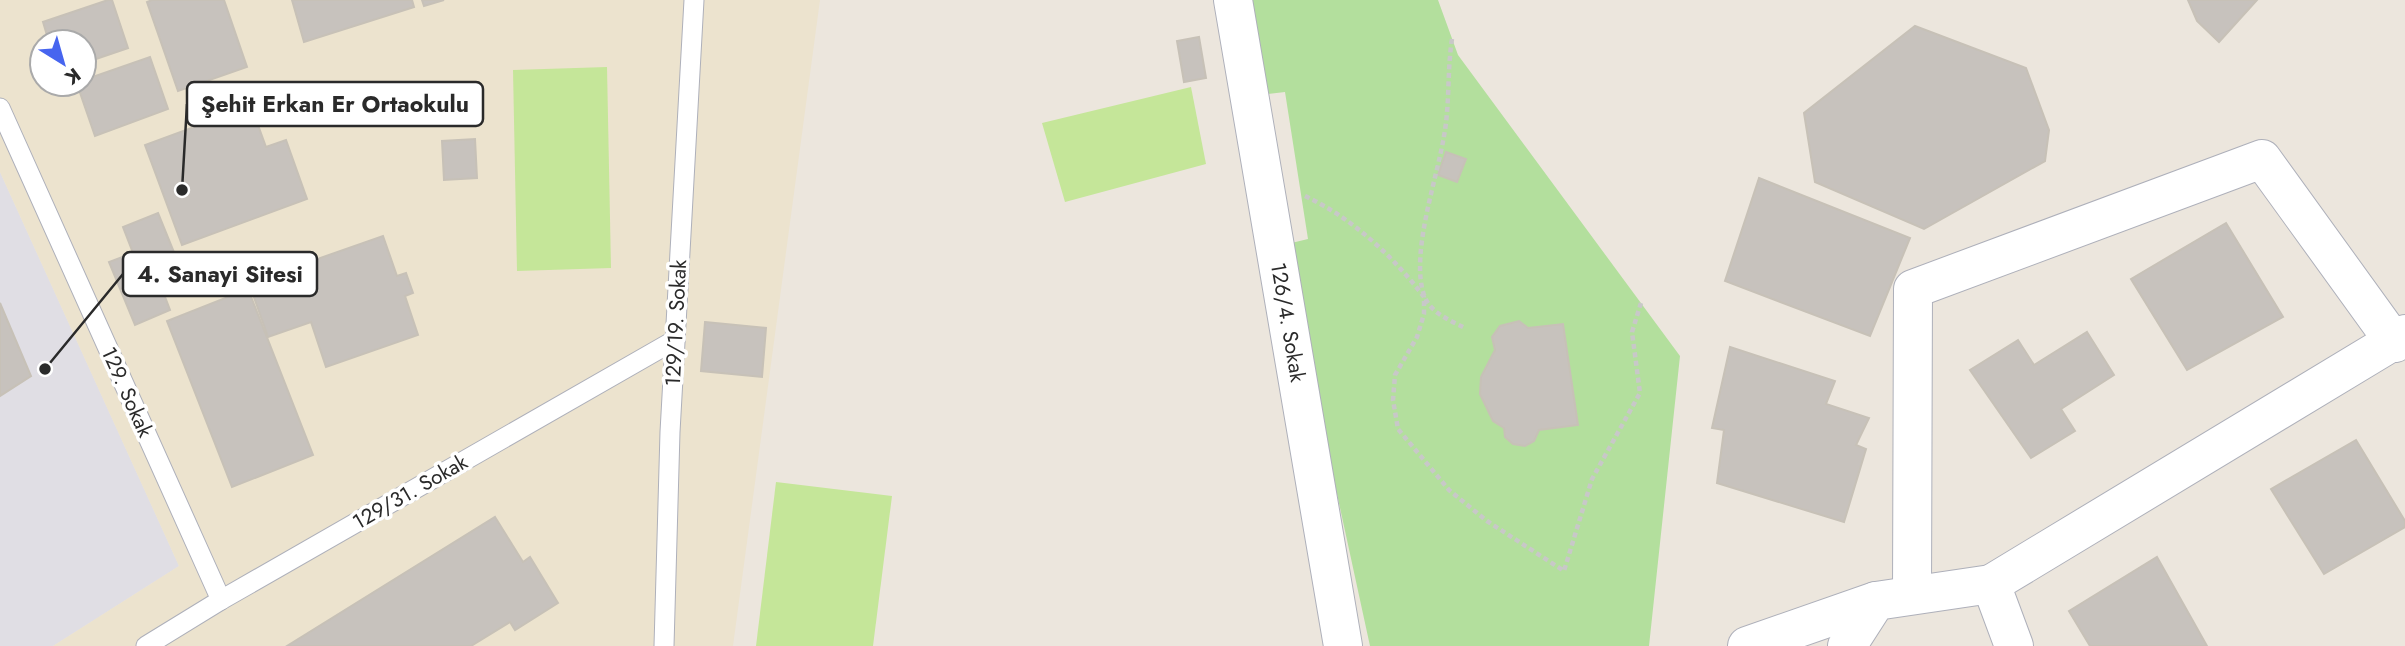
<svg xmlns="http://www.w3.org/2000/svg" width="2405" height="646" viewBox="0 0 2405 646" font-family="Jost,sans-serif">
  <rect width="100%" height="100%" fill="#ece6dd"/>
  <!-- industrial -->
  <polygon fill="#e0dee4" points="0,172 179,566 53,646 0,646"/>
  <!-- education -->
  <path fill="#ece3ce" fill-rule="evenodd" d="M0,0H820L733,646H53L179,566L0,172ZM42,42H84V84H42Z"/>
  <!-- green -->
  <polygon fill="#b3df9d" points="1249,0 1438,0 1458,55 1680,356 1649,646 1370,646 1283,245 1308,239 1285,92 1260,95"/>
  <!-- pitch -->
  <g fill="#c5e699">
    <polygon points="607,67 611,268 517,271 513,70"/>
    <polygon points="1191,87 1206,164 1065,202 1042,123"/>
    <polygon points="776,482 892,496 873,646 756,646"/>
  </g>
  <!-- building -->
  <g fill="#c7c2bd" stroke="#c7c1b7" stroke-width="2">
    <polygon points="108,0 112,0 128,48 84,63 84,42 49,42 43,22"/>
    <polygon points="152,0 224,0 247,67 178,91 147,2"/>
    <polygon points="292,0 412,0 414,7 304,42"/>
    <polygon points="422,0 444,0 424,6"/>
    <polygon points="2188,0 2257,0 2219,42 2197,21"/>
    <polygon points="1915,26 2026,68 2049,130 2045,161 1924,229 1815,182 1804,113"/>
    <polygon points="1199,37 1206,78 1184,82 1177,41"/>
    <polygon points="150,57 168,109 95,136 77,84 84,84 84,80"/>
    <polygon points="251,106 266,147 286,140 307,199 182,245 145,145"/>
    <polygon points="475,139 477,178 444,180 442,141"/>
    <polygon points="1446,152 1466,159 1457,182 1438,175"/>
    <polygon points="1759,178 1910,238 1870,336 1725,281"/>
    <polygon points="158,213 182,272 159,281 170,310 135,325 109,262 133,253 123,227"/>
    <polygon points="2226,223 2283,317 2187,370 2131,279"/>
    <polygon points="383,236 397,276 406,273 413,293 405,296 418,335 326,367 311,322 268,337 249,283"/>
    <polygon points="248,289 313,455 232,487 167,321"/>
    <polygon points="0,303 31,376 0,396"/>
    <polygon points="1519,321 1528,328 1563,324 1578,425 1539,430 1534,441 1525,446 1513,444 1505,437 1504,428 1493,421 1480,394 1481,377 1495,350 1492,337 1500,326"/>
    <polygon points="705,322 766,328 762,377 701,371"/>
    <polygon points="2087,332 2114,375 2061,409 2075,431 2031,458 1970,370 2018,340 2034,365"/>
    <polygon points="1730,347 1835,381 1826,404 1869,418 1856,445 1866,449 1844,522 1717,483 1724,430 1712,428"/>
    <polygon points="2356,440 2405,521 2405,527 2324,574 2271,489"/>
    <polygon points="495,517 523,562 530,557 558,603 515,630 510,622 471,646 287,646"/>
    <polygon points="2157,557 2207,646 2090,646 2069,611"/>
  </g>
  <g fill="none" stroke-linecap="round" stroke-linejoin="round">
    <defs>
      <g id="service">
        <polyline points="0,108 221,600"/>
        <polyline points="146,646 221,600 675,340"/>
        <polyline points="664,646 670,432 694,0"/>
      </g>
      <g id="minor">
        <path id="s1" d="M1233,0L1343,646"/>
        <polyline points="1912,594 1913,289 2262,159 2395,343"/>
        <polyline points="1747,646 1876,601"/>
        <polyline points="1847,646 1876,601 1991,584"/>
        <polyline points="2014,646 1991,584 2405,334"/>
      </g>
    </defs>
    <!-- service casing -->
    <use href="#service" stroke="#aeb0ba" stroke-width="21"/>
    <!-- minor casing -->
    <use href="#minor" stroke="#aeb0ba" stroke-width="40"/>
    <!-- path -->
    <g stroke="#c8c8c8" stroke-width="4.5" stroke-dasharray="5 3.5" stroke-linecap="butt">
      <path d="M1452,39C1447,71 1450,104 1444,136C1437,179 1410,254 1424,295C1429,312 1451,321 1465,328"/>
      <path d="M1305,196C1352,218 1393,256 1424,297V314L1417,337L1395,375L1393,400L1398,429L1449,490L1487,521L1564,571L1592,479L1640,393L1632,332L1641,303"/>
    </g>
    <!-- service -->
    <use href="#service" stroke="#fff" stroke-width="19"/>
    <!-- minor -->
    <use href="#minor" stroke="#fff" stroke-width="38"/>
  </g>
  <g text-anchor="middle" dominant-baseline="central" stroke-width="7" stroke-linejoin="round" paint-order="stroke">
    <!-- street labels -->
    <g font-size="21" fill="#2a2a2a" stroke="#fff">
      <text transform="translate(676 323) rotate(-87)">129/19. Sokak</text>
      <text stroke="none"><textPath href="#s1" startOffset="327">126/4. Sokak</textPath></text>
      <text transform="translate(127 392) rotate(66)">129. Sokak</text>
      <text transform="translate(410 492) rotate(-30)">129/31. Sokak</text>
    </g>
  </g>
  <!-- callouts -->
  <path fill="none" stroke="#2a2a2a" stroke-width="2.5" d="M182 190L187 104M45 369L123 274"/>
  <g fill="#2a2a2a" stroke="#fff" stroke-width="2.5">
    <circle cx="182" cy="190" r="7"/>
    <circle cx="45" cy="369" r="7"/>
  </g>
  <g fill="#fff" stroke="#2a2a2a" stroke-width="2.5">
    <rect x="187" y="82" width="296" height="44" rx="7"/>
    <rect x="123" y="252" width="194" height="44" rx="7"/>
  </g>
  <g font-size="23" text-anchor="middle" font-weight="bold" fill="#2a2a2a">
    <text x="335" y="112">Şehit Erkan Er Ortaokulu</text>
    <text x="220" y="282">4. Sanayi Sitesi</text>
  </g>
  <!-- north arrow -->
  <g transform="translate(63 63) rotate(143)"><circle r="33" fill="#ffffff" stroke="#aaaaaa" stroke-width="2"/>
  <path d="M0-5L12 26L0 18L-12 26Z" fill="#4765ef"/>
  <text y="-10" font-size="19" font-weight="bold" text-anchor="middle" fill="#2a2a2a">K</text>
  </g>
</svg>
